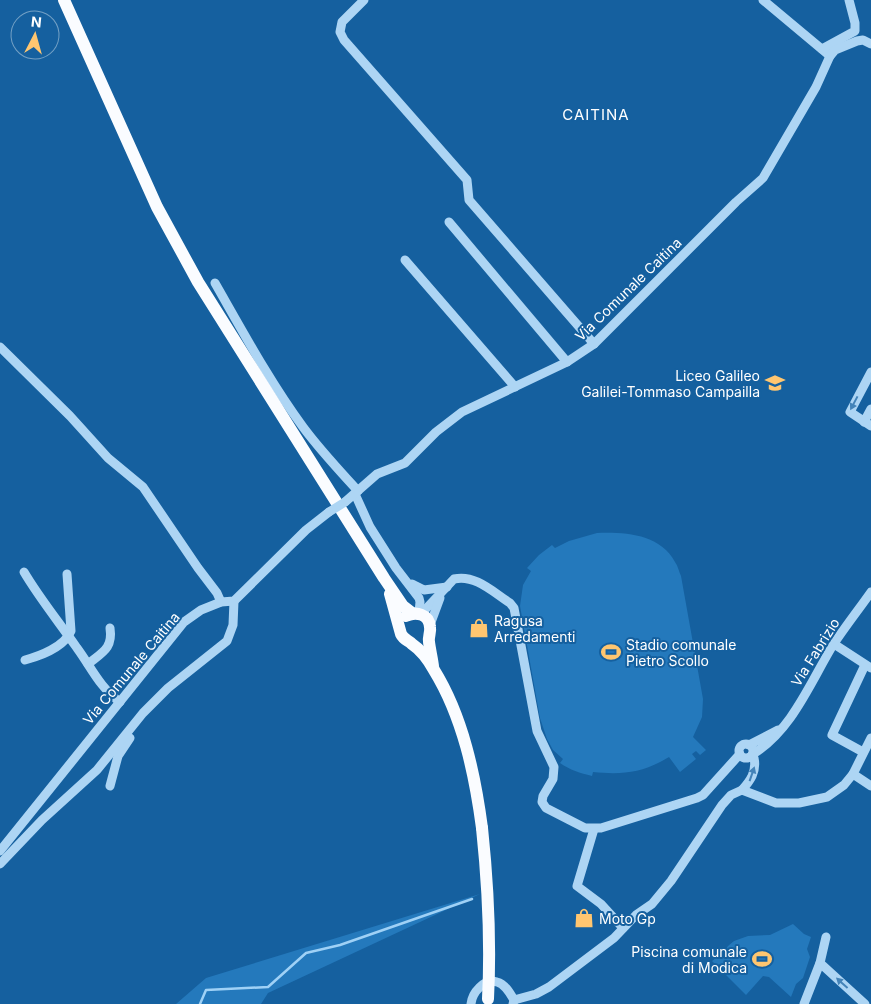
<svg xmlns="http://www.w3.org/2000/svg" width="871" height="1004" viewBox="0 0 871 1004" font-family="Inter,sans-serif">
  <rect width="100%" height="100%" fill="#15609f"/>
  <!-- green -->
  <g fill="#2479bc">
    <path d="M597,533C625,532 660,534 675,562C678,566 679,572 681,576L703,699L702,717L693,737L706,750L700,755L696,751L692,754L696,759L680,772L669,757C643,773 622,775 593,772L592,776C580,773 570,770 560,763L563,759L553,750L547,739L540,718L520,606L523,585L531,571L527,568L539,555L552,545L555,548L569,541Z"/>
    <polygon points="480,894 268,993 261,1004 176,1004 206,978"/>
    <polygon points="793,924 804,934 811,937 807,949 810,957 803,978 796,984 791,997 769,977 763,976 746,995 712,961 724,952 728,946 734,941 748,936 770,935"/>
  </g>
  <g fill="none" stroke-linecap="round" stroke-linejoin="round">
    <!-- stream -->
    <polyline stroke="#9fd1f6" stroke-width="2.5" points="200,1004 206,990 268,987 306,953 340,945 472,899"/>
    <!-- minor -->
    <g stroke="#add5f4" stroke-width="9">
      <polyline points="364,0 342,22 340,32 344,40 467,180 469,200 594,344"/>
      <polyline points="763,0 830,56"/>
      <polyline points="822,49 855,31 855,23 849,0"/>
      <polyline points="449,222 567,362"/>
      <polyline points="405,260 515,387"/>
      <path d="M215,283C243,332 270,382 303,427C320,450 339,470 358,491"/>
      <polyline points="0,347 70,416 108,458 143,487 198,568 217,593 221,602"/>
      <polyline points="871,372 850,412 871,426"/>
      <polyline points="864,422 871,409"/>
      <polyline points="355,494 370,527 396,568 419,598 420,602 419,613"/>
      <polyline points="345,502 377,474 405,463 436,432 462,412 567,362 594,344 736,202 763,178 816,87 830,56 835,50 857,41 863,40 871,44"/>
      <path d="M24,572C40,599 59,622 77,648C91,667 100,688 120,702"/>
      <polyline points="412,584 424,590 447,587"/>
      <path d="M421,614L454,579C475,574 493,592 510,603L514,608L537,731L554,767L553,779L543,796L542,802L546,808L585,828H601L697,798L703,795L740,754"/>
      <polyline points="430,625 440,598"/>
      <polyline points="834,644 871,668"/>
      <path d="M25,660C40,656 64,647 71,631L67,574"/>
      <path d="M88,664C103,652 113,648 110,628"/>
      <circle cx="746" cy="751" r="7"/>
      <polyline points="749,745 778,730"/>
      <polyline points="863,752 832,735 865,665"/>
      <path d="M753,754C792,730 810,683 833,645C845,627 859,609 871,592"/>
      <polyline points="853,774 871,786"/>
      <polyline points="110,786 118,756 130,738"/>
      <path d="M742,790C750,781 757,772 754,758L751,756"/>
      <polyline points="594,829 577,886 601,904 623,928"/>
      <polyline points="0,851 184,622 201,610 221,602 234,601 306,530 329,512"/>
      <polyline points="0,864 42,820 97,770 143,713 168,688 227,641 233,625 234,601"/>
      <polyline points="820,963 865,1004"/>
      <polyline points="514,1000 536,994 549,987 614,938 636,915 652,904 671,881 722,805 731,795 742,790 776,803 799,803 827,797 844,785 853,774 871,738"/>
      <path d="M471,1004C472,993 484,978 497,982C505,984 510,993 514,1000L513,1004"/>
      <polyline points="804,1004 820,963 826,937"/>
    </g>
    <!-- major -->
    <g stroke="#fafcff" stroke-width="12">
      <polyline points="64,0 157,207 198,282 384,578 403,606 412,613"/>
      <path d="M390,594L401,634C404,640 408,640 412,644C421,650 429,661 434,670C463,717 475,775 482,828"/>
      <path d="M406,616C416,611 429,614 430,627C431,632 428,637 429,642C430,650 432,658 433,666"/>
    </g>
    <!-- minor-bridge -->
    <polyline stroke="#add5f4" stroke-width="9" points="329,512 345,502"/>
    <!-- major-bridge -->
    <path stroke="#fafcff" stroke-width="12" d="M482,828C488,885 491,941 488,999"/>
  </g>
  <!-- one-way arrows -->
  <defs><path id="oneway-solid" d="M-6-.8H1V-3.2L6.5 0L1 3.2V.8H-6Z" transform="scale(1.25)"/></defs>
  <g fill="#4383b8">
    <use href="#oneway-solid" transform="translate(854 403) rotate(118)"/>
    <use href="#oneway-solid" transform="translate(752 774) rotate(-71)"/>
    <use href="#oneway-solid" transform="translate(842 983) rotate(-138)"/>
  </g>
  <!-- icons -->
  <defs>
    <symbol id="school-bare" viewBox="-9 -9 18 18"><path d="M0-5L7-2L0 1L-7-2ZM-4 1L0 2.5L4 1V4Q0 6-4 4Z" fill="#ffc670" stroke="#15609f" stroke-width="2.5" paint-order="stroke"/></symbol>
    <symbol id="shop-bare" viewBox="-9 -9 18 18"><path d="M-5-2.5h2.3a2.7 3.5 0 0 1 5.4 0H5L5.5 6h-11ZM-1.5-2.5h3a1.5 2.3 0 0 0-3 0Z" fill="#ffc670" stroke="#15609f" stroke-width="2.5" paint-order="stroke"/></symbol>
    <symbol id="stadium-bare" viewBox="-9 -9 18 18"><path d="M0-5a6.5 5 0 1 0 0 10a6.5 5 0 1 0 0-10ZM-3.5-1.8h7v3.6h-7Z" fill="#ffc670" stroke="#15609f" stroke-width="2.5" paint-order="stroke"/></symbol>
  </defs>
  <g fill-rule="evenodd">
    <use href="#school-bare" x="761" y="369" width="28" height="28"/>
    <use href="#shop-bare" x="465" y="614" width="28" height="28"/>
    <use href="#stadium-bare" x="597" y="638" width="28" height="28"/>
    <use href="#shop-bare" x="570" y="904" width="28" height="28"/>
    <use href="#stadium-bare" x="748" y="945" width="28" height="28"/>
  </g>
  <g text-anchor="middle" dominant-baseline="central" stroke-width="4" stroke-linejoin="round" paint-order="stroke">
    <!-- street labels -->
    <g font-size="14" fill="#fff" stroke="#15609f">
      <text transform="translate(628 289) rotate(-44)">Via Comunale Caitina</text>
      <text transform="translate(815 652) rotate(-58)">Via Fabrizio</text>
      <text transform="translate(131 668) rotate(-50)">Via Comunale Caitina</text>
    </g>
    <!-- poi labels -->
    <g font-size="14" fill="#fff" stroke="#15609f" text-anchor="start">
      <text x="760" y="375" text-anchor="end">Liceo Galileo<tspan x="760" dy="16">Galilei-Tommaso Campailla</tspan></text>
      <text x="494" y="620">Ragusa<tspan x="494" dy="16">Arredamenti</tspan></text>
      <text x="626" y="644">Stadio comunale<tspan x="626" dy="16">Pietro Scollo</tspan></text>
      <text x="599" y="918">Moto Gp</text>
      <text x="747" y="951" text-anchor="end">Piscina comunale<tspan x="747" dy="16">di Modica</tspan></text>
    </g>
    <!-- neighbourhood labels -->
    <g font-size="15" letter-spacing="1" fill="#fff" stroke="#15609f">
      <text x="596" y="114">CAITINA</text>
    </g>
  </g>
  <!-- north arrow -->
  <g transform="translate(35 35) rotate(6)"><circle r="24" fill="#15609f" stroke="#73a0c5"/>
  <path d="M0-4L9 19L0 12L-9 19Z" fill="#ffc670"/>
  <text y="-8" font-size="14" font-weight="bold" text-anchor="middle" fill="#ffffff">N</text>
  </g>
</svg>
